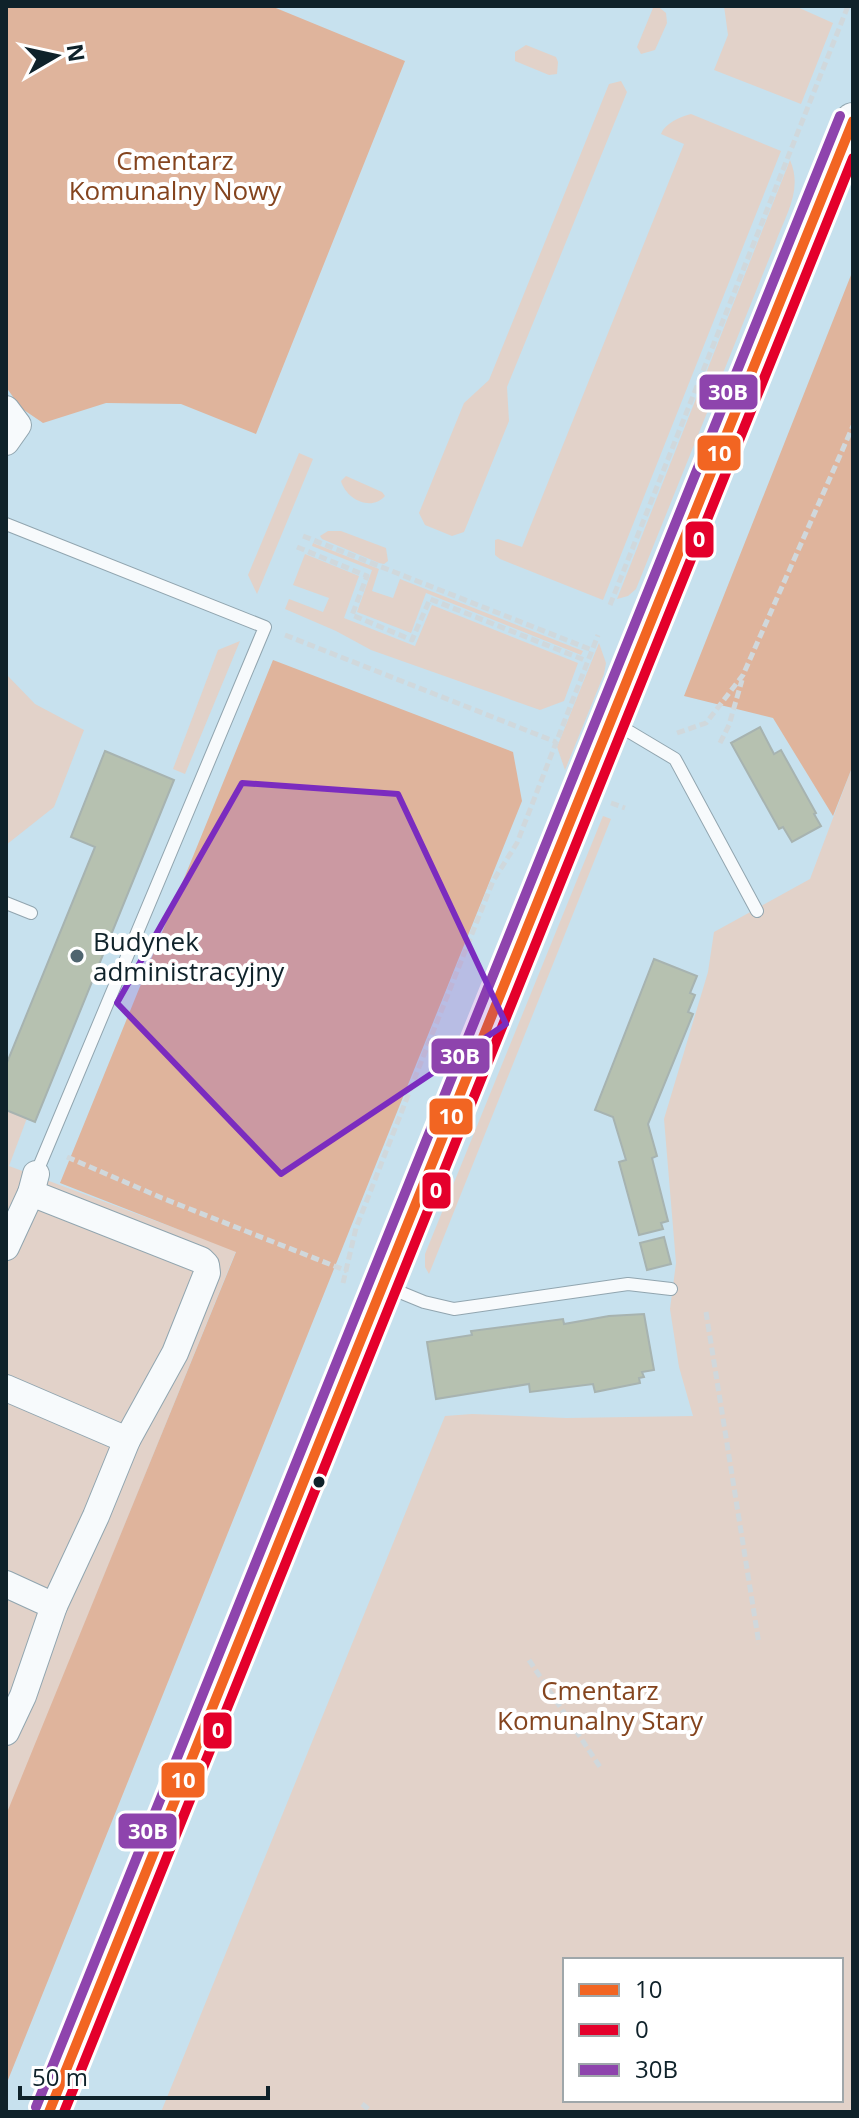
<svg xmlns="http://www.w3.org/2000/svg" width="859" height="2118" viewBox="0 0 859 2118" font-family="'Open Sans',sans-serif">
  <rect width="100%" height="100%" fill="#c7e1ee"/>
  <!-- green -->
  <g fill="#e2d2c9" fill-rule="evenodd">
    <polygon points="724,6 795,6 833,23 801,104 714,70 728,35"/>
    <polygon points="653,8 660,8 666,13 667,23 655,50 641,54 637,47"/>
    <polygon points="526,45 556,57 558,62 557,74 549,75 515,61 515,52"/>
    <polygon points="621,81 627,92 507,387 509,421 464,532 452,536 425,525 419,513 464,403 489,380 609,84"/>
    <path d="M691,114L781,151L603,600L500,559L495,555V540L498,539L522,547L684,144L661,134C665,123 680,117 691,114Z"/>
    <path d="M790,160C803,190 786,214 775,244L636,589L628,596L617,599Z"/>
    <polygon points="299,453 313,459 257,594 248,575"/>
    <path d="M346,476L382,492L385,496C371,512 346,499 341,481Z"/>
    <polygon points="328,531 341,531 386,548 388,561 384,564 379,563 322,539 320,536"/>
    <polygon points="313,543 379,569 372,591 393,598 400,579 583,651 581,655 426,593 411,633 357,612 372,570 312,546"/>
    <polygon points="305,554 359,576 344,618 415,646 432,605 578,663 564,701 540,710 371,650 336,631 285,609 289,599 323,612 329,598 293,585"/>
    <polygon points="240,641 185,774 173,769 218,650"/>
    <polygon points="599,643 606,663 604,674 565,770 557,747"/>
    <polygon points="6,674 35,704 84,730 54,807 6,845"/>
    <path d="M853,765V2112H161L445,1416L472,1414L566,1418L693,1416L679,1367L670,1309L676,1263L664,1119L708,972L714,932L810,879ZM565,1960H841V2100H565Z"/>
    <polygon points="603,816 611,819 429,1274 425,1267 425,1254"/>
    <polygon points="6,1110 27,1118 9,1166 236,1251 6,1817"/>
  </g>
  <!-- forest -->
  <g fill="#dfb49c">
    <polygon points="6,6 271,6 405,61 256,434 181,404 106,403 43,423 21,408 6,387"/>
    <polygon points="853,270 853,765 833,816 773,718 684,696"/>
    <polygon points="273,660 513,752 522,801 6,2085 6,1815 236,1252 60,1183"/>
  </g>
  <!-- building -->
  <g fill="#b6c1b0" stroke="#a7b3b0" stroke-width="2">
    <polygon points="760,727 774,754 781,750 816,813 814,814 821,826 792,842 783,827 779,829 731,743"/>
    <polygon points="105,751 174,780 35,1122 6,1110 6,1065 95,847 71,837"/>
    <polygon points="654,959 697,976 690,993 695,995 688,1012 693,1014 648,1124 657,1156 652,1158 668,1221 661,1223 663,1229 639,1235 619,1162 626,1160 613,1117 595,1110"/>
    <polygon points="664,1237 671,1264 647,1270 640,1243"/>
    <polygon points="644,1314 654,1370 642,1372 644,1377 639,1378 640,1383 595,1392 593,1384 530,1392 529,1384 436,1399 427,1342 472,1335 471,1331 563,1319 564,1324 609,1316"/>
  </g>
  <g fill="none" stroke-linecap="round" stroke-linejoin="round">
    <defs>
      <g id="lane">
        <polyline points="6,524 265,627 36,1174"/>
        <polyline points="613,722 675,759 757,911"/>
        <polyline points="6,903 31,913"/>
        <polyline points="385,1286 424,1302 454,1309 628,1284 671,1289"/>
      </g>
      <g id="street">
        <polyline points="6,409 18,425 6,442"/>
        <polyline points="6,1247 31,1193 36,1174"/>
        <polyline points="6,1388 127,1440"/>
        <polyline points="6,1584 54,1606"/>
        <polyline points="6,1732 23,1696 54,1606 96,1516 127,1440 175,1353 207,1273 206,1265 201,1260 31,1193"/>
      </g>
      <polyline id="secondary" points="49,2112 853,121"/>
    </defs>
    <!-- lane casing -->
    <use href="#lane" stroke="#91a5af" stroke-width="14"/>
    <!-- street casing -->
    <use href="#street" stroke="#91a5af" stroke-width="28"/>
    <!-- secondary casing -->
    <use href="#secondary" stroke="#91a5af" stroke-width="38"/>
    <!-- path -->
    <g stroke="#d0d8dc" stroke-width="5" stroke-dasharray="8 4" stroke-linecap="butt">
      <polyline points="303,536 592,650"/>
      <polyline points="297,547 367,576 352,615 412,640 430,599 587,661"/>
      <polyline points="610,605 848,6"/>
      <polyline points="285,635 556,742"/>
      <polyline points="677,733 706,723 743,675 853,426"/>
      <polyline points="720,743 729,725 742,680"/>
      <polyline points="611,803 625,808"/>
      <polyline points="67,1157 162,1198 347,1271"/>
      <polyline points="343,1283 356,1228 427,1047 493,881 517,843 598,635"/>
      <polyline points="706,1312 759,1644"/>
      <polyline points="529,1660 600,1767"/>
      <polyline points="362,2104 372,2112"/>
    </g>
    <!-- lane -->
    <use href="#lane" stroke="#f7fafc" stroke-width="12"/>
    <!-- street -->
    <use href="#street" stroke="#f7fafc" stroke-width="26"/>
    <!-- secondary -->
    <use href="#secondary" stroke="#f7fafc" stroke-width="36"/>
    <defs>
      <polyline id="bus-1" points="49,2112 853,121"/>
      <polyline id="bus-2" points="64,2112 853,158"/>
      <polyline id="bus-3" points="36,2107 840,116"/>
    </defs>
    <!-- bus-1 casing -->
    <use href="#bus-1" stroke="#fff" stroke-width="16"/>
    <!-- bus-2 casing -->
    <use href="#bus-2" stroke="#fff" stroke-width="16"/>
    <!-- bus-3 casing -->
    <use href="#bus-3" stroke="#fff" stroke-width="16"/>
    <!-- bus-1 -->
    <use href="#bus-1" stroke="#f26522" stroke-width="10"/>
    <!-- bus-2 -->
    <use href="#bus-2" stroke="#e4002b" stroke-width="10"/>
    <!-- bus-3 -->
    <use href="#bus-3" stroke="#8e44ad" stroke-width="10"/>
  </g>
  <!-- marked area -->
  <path fill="#7b2cbf" fill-opacity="0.2" stroke="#7b2cbf" stroke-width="6" stroke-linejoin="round" d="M242,783L398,794L506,1024L281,1174L117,1003Z"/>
  <!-- markers -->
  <circle fill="#4f656f" stroke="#fff" stroke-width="3" cx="77" cy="956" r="8"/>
  <circle fill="#0f222a" stroke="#fff" stroke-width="3" cx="319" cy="1482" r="7"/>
  <g text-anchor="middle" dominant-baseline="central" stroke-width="8" stroke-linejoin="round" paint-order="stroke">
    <!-- park labels -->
    <g font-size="26" fill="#84441e" stroke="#fff">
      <text x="175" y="160">Cmentarz<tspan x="175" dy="30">Komunalny Nowy</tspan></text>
      <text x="600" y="1690">Cmentarz<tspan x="600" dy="30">Komunalny Stary</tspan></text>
    </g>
    <!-- poi labels -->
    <g font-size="26" fill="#0f222a" stroke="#fff" text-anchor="start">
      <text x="93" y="941">Budynek<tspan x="93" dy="30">administracyjny</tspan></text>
    </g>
  </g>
  <g stroke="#fff" stroke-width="3">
    <rect x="698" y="373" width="61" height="38" rx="8" fill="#8e44ad"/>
    <rect x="696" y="434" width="46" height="38" rx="8" fill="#f26522"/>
    <rect x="684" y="520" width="31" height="39" rx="8" fill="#e4002b"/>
    <rect x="430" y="1037" width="61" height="38" rx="8" fill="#8e44ad"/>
    <rect x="428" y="1097" width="46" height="39" rx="8" fill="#f26522"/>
    <rect x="421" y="1171" width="31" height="39" rx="8" fill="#e4002b"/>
    <rect x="202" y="1711" width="31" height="39" rx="8" fill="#e4002b"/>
    <rect x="160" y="1761" width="46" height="38" rx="8" fill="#f26522"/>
    <rect x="117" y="1812" width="61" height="38" rx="8" fill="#8e44ad"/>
  </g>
  <g font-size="22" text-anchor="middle" font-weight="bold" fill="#fff">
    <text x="728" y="400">30B</text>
    <text x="719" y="461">10</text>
    <text x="699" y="547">0</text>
    <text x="460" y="1064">30B</text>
    <text x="451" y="1124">10</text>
    <text x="436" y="1198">0</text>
    <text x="218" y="1738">0</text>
    <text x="183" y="1788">10</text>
    <text x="148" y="1839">30B</text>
  </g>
  <!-- border -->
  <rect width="859" height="2118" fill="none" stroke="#0f222a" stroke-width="16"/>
  <!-- legend -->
  <rect x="563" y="1958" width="280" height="144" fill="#ffffff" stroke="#9fa7aa" stroke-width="2"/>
  <rect x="579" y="1984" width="40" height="12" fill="#f26522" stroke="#9fa7aa" stroke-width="2"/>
  <text x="635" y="1998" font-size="24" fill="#0f222a">10</text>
  <rect x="579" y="2024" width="40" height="12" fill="#e4002b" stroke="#9fa7aa" stroke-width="2"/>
  <text x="635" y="2038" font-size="24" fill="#0f222a">0</text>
  <rect x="579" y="2064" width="40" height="12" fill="#8e44ad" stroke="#9fa7aa" stroke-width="2"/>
  <text x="635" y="2078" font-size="24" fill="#0f222a">30B</text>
  <!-- north arrow -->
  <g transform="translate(56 56) rotate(81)" stroke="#ffffff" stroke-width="6" paint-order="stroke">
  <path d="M0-6L14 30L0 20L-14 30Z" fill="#0f222a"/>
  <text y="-12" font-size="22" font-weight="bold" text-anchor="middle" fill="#0f222a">N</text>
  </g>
  <!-- scale -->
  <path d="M20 2086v12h248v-12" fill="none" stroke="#0f222a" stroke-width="4"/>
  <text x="32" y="2086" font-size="24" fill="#0f222a" stroke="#ffffff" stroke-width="6" paint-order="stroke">50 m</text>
</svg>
